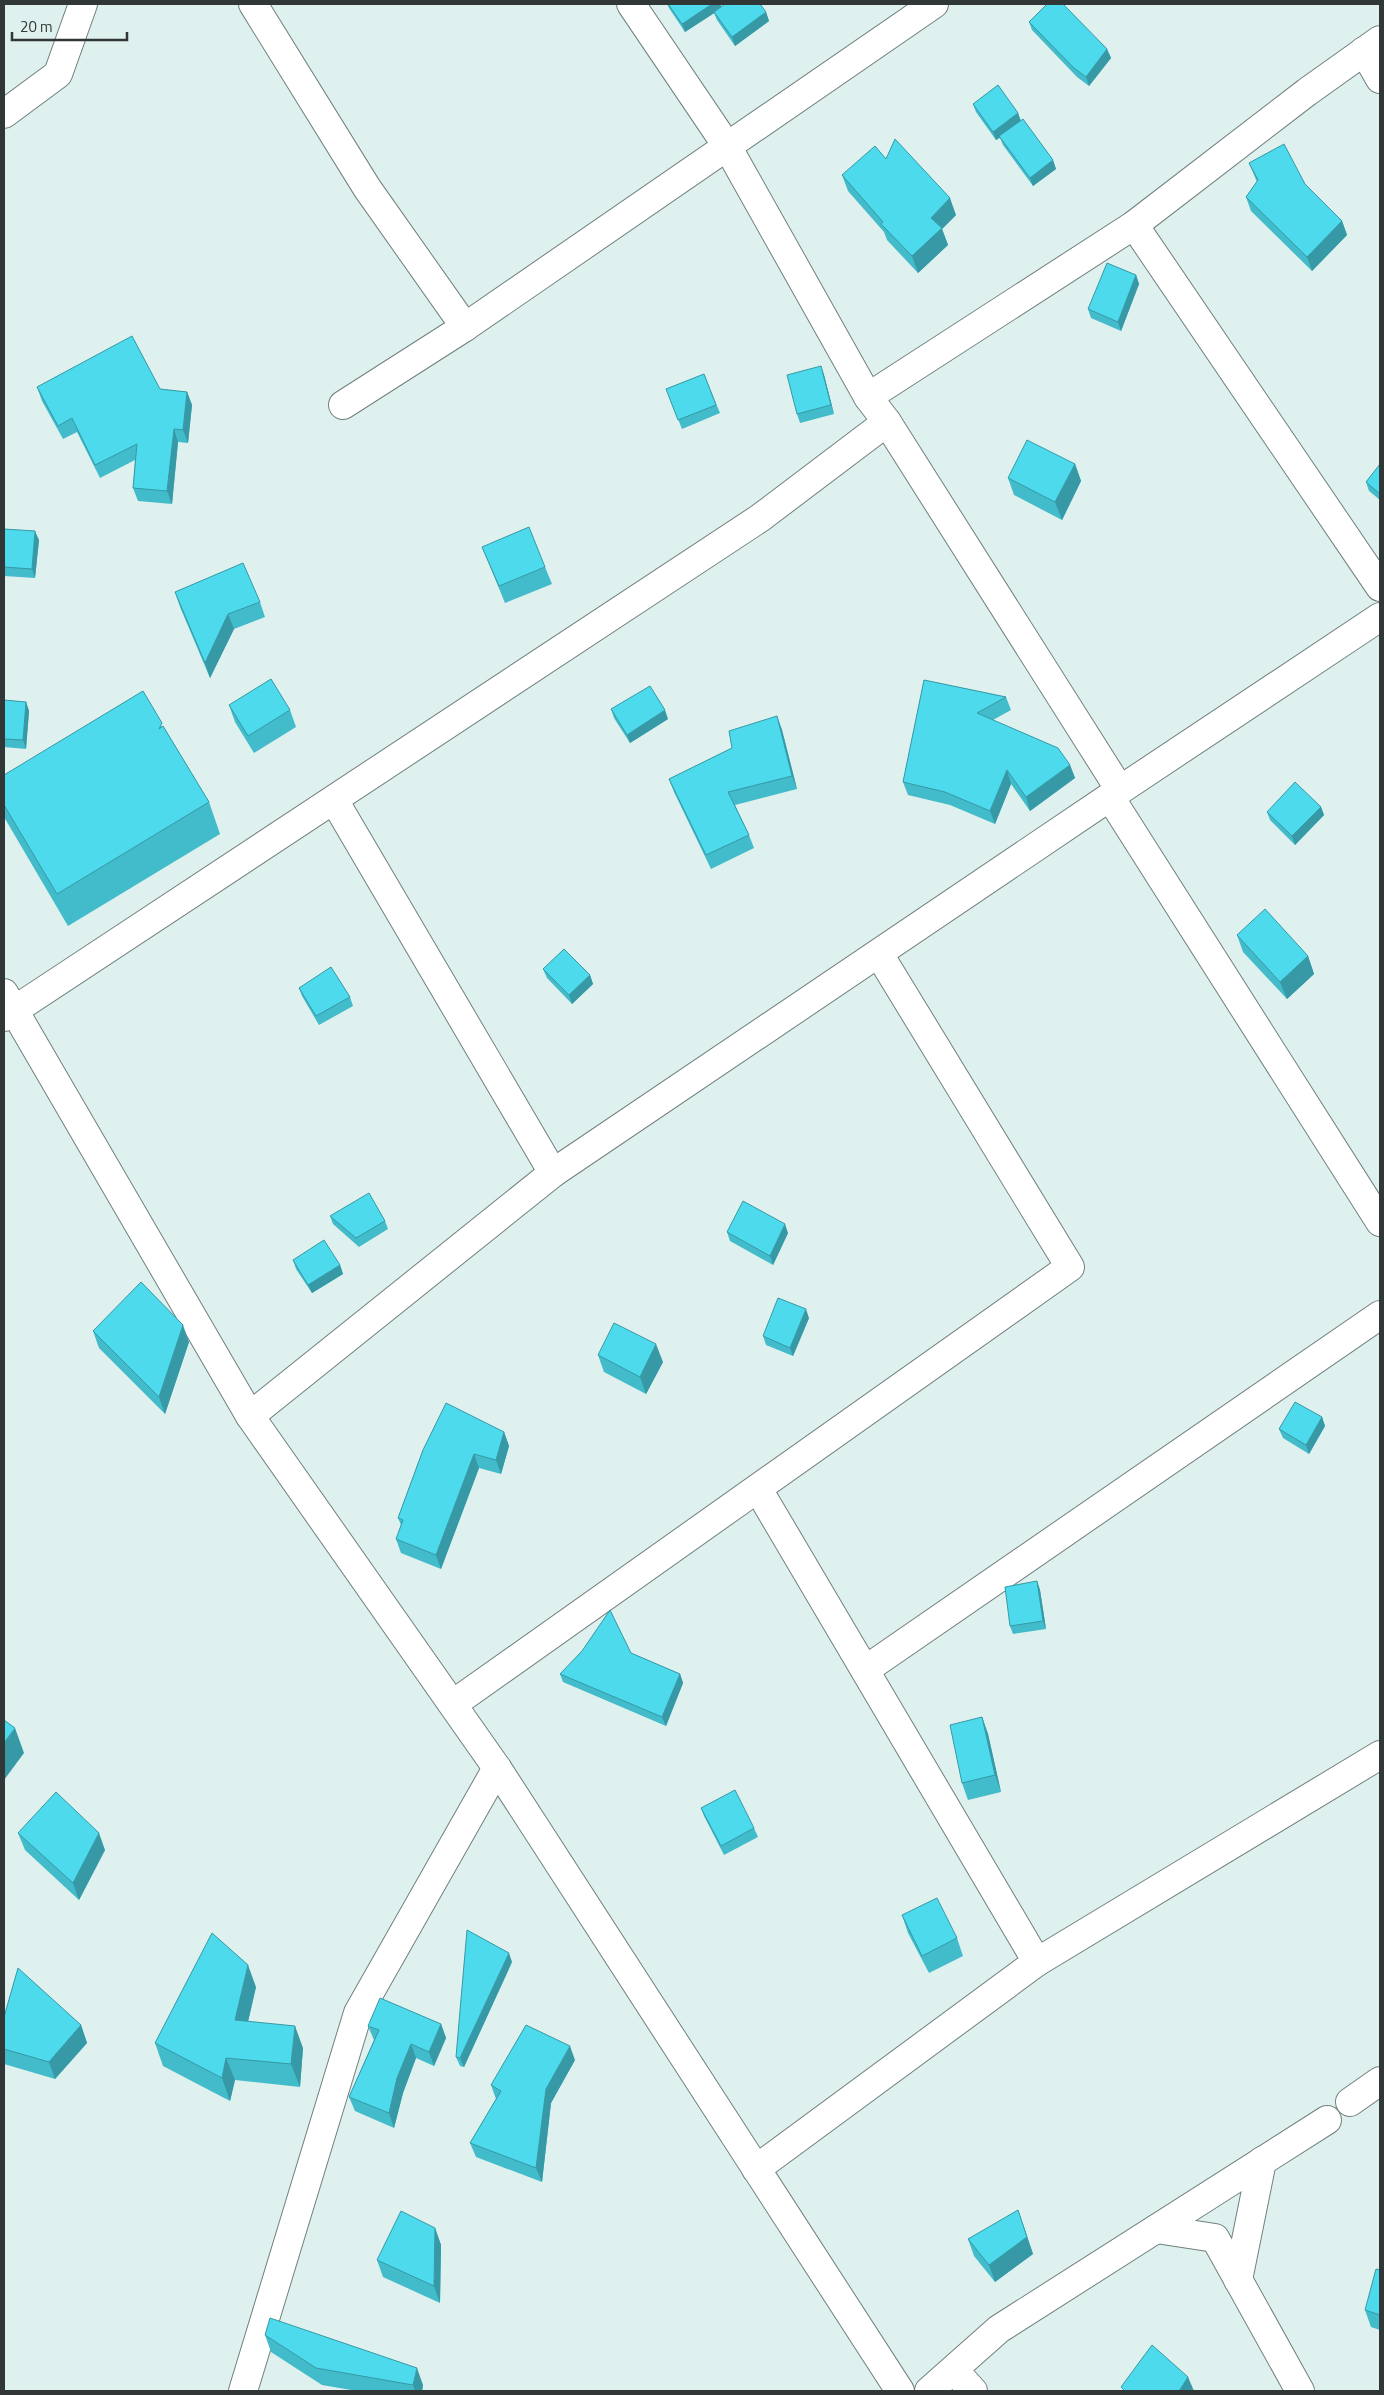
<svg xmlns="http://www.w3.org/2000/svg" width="1384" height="2395" viewBox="0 0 1384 2395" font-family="'Titillium Web',sans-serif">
  <rect width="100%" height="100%" fill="#dff1ee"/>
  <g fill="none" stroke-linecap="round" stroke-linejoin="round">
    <defs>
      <g id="street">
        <polyline points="253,4 367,188 465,327"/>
        <polyline points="631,4 727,146 868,397"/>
        <polyline points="1364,51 1380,79"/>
        <polyline points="4,114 58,74 83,4"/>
        <polyline points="1134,225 1380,587"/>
        <polyline points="343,405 465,327 934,4"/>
        <polyline points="887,422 1120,790 1380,617"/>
        <polyline points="1110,797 1380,1222"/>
        <polyline points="334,800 553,1173 1120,790"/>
        <polyline points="4,993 250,1416 497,1768 900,2391"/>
        <polyline points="4,1017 760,518 887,422 868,397 1134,225 1307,92 1380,40"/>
        <polyline points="250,1416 553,1173"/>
        <polyline points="865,1670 1380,1315"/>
        <polyline points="453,1704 1070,1267 879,954"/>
        <polyline points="1037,1962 1380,1755"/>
        <polyline points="1350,2102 1380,2081"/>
        <polyline points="756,2169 1037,1962 758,1489"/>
        <polyline points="1156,2229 1215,2238 1300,2391"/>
        <polyline points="1238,2280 1262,2161"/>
        <polyline points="954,2370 973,2391"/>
        <polyline points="243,2391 358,2013 497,1768"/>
        <polyline points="929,2391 999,2329 1327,2120"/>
      </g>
    </defs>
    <!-- street casing -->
    <use href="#street" stroke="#70807e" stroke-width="30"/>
    <!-- street -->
    <use href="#street" stroke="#fff" stroke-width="28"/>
  </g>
  <!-- wall -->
  <g fill="#42bbcb">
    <polygon points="667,4 720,4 721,6 766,12 769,21 735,46 717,20 714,13 685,32 669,8"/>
    <polygon points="1029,22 1107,49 1111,58 1089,86 1077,77 1032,30"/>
    <polygon points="973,104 1018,113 1021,121 1053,160 1056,169 1033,186 1003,145 1000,138 996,140 976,112"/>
    <polygon points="886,159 956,215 942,229 948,245 918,273 887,240 884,232 848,191 842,175"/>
    <polygon points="1249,163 1342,221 1347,235 1312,271 1251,211 1246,197 1257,182"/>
    <polygon points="1136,275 1139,284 1121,331 1091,318 1088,309"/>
    <polygon points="821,366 824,375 834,414 800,423 797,414"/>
    <polygon points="704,374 720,413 682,429 666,389"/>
    <polygon points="37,387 160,389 187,392 192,405 188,443 178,442 172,504 138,501 133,488 135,460 100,478 77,432 63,439 42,401"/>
    <polygon points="1075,464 1081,481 1062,520 1014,495 1008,478"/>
    <polygon points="1380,464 1380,500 1369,491 1366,482"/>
    <polygon points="4,529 39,540 35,578 4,576"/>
    <polygon points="482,547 545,567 552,584 505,603"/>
    <polygon points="175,592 260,602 265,617 234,629 210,678 180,607"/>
    <polygon points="924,680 1006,697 1011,710 993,720 1070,765 1075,778 1030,811 1011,784 995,824 950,805 908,795 903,782"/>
    <polygon points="4,700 26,702 29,711 26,749 4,747"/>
    <polygon points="229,705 290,710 296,727 254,753 235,722"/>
    <polygon points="611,709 668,719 630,743 614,718"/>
    <polygon points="777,716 782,730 797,789 735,805 749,835 754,848 711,869 674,792 669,779 732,748"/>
    <polygon points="163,726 209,802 220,834 68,926 4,817 4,775"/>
    <polygon points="1321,807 1324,815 1295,845 1270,820 1267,812"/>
    <polygon points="1237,935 1308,956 1314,974 1287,999 1243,952"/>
    <polygon points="543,969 590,975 593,984 572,1004 547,978"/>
    <polygon points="299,988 350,997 353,1006 319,1025 302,996"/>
    <polygon points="330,1216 385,1221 388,1229 359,1247 333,1224"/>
    <polygon points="727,1232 788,1233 773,1265 730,1241"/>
    <polygon points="293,1260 340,1265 343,1274 312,1293 296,1269"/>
    <polygon points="809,1318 793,1356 766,1345 763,1336"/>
    <polygon points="93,1331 189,1342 165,1414 99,1348"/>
    <polygon points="598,1355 663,1362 646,1394 604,1372"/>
    <polygon points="1322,1417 1325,1426 1309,1454 1283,1438 1279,1429"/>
    <polygon points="504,1432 509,1446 501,1474 479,1468 441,1569 401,1553 396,1539 401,1525 398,1518 423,1450"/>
    <polygon points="1037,1581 1040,1590 1046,1629 1013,1634 1010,1626"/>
    <polygon points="631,1653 680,1674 683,1683 666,1726 563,1682 560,1674"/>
    <polygon points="982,1717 988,1734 1001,1792 968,1800 962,1783"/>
    <polygon points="701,1808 754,1828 758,1837 724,1855 704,1816"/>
    <polygon points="18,1833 105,1850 79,1900 25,1850"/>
    <polygon points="902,1915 957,1938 963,1956 929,1973 908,1933"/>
    <polygon points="512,1962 464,2067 460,2066 456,2057"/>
    <polygon points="256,1987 248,2022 303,2048 300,2087 235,2080 230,2101 163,2066 155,2043"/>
    <polygon points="4,2017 81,2025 87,2043 55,2079 4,2064"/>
    <polygon points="441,2024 446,2038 434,2066 416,2058 403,2093 394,2128 355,2111 349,2097 374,2040 368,2026"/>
    <polygon points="575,2060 551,2103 542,2182 476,2157 470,2143 496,2099 491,2085"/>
    <polygon points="1024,2227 1033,2254 995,2282 974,2256 968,2239"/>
    <polygon points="435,2228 441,2245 440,2303 383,2277 377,2260"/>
    <polygon points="1380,2270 1380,2330 1371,2327 1365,2310"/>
    <polygon points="265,2335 423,2385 422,2391 357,2391 322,2385 271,2352"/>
  </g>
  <!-- shaded-wall -->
  <g fill="#3699a5">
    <polygon points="712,4 720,4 722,8 685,32 682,24"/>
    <polygon points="766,12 769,21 735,46 732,37"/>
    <polygon points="1107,49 1111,58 1089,86 1086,77"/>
    <polygon points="1018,113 1021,122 996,140 993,132"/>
    <polygon points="1053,160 1056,169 1033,186 1030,178"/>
    <polygon points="950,198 956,215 942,229 948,245 918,273 912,256 931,218"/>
    <polygon points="1342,221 1347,235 1312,271 1307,257"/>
    <polygon points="1136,275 1139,284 1121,331 1118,322"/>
    <polygon points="821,366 824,375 834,414 831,405"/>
    <polygon points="187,392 192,405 188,443 183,430"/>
    <polygon points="174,429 178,442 172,504 167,491"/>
    <polygon points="1075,464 1081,481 1062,520 1055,502"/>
    <polygon points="35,531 39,540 35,578 32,569"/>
    <polygon points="228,614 234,629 210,678 205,663"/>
    <polygon points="26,702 29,711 26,749 23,740"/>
    <polygon points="665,710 668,719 630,743 627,735"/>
    <polygon points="777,716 782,730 797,789 792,776"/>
    <polygon points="1070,765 1075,778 1030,811 1026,797"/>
    <polygon points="1007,770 1011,784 995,824 990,811"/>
    <polygon points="1321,807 1324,815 1295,845 1292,836"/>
    <polygon points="1308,956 1314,974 1287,999 1280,982"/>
    <polygon points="590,975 593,984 572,1004 569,995"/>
    <polygon points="785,1224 788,1233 773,1265 770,1256"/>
    <polygon points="340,1265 343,1274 312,1293 308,1285"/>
    <polygon points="806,1309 809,1318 793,1356 790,1348"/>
    <polygon points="183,1325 189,1342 165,1414 159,1397"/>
    <polygon points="656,1344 663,1362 646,1394 640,1377"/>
    <polygon points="1322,1417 1325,1426 1309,1454 1306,1445"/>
    <polygon points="504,1432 509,1446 501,1474 496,1460"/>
    <polygon points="474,1454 479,1468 441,1569 436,1555"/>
    <polygon points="1037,1581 1040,1590 1046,1629 1043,1621"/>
    <polygon points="680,1674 683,1683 666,1726 662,1717"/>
    <polygon points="982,1717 988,1734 1001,1792 995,1775"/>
    <polygon points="15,1728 24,1753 4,1780 4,1743"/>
    <polygon points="99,1833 105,1850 79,1900 73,1883"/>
    <polygon points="509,1953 512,1962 464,2067 460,2058"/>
    <polygon points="248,1965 256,1987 243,2043 235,2020"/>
    <polygon points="441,2024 446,2038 434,2066 429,2052"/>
    <polygon points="81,2025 87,2043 55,2079 49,2062"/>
    <polygon points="295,2026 303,2048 300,2087 291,2064"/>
    <polygon points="411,2044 416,2058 403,2093 394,2128 389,2113 397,2078"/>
    <polygon points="570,2046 575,2060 551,2103 542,2182 536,2168 546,2089"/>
    <polygon points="226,2058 235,2080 230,2101 222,2078"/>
    <polygon points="1018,2210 1033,2254 995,2282 989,2265"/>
    <polygon points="435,2228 441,2245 440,2303 434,2286"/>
    <polygon points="417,2368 423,2385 422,2391 415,2391 413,2385"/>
    <polygon points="1188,2377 1194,2391 1179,2391"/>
  </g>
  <!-- building -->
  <g fill="#4ddaec" stroke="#3699a5">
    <polygon points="668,4 712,4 682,24"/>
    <polygon points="725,4 760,4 766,12 732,37 714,12"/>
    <polygon points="1047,4 1063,4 1107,49 1086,77 1074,68 1029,22"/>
    <polygon points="998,85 1018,113 993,132 973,104"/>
    <polygon points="1023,119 1053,160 1030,178 999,136"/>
    <polygon points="895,139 950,198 931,218 942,228 912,256 881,224 883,222 842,175 875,146 886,159"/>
    <polygon points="1284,144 1305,184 1342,221 1307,257 1246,197 1258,180 1249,163"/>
    <polygon points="1107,263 1136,275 1118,322 1088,309"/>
    <polygon points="132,336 160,389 187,392 183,430 174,429 167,491 133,488 137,444 95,465 72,418 58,426 37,387"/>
    <polygon points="821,366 831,405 797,414 787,375"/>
    <polygon points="704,374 716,405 678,420 666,389"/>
    <polygon points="1027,440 1075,464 1055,502 1008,478"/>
    <polygon points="1380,464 1380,494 1366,482"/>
    <polygon points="529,527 545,567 499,586 482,547"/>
    <polygon points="4,529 35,531 32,569 4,567"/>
    <polygon points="243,563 260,602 228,614 205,663 175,592"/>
    <polygon points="271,679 290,710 248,736 229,705"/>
    <polygon points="924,680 1006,697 977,713 1058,748 1070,765 1026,797 1007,770 990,811 945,792 903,782"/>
    <polygon points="650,686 665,710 627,735 611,709"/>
    <polygon points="143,691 162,723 159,729 163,726 209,802 57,894 4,805 4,775"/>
    <polygon points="4,700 26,702 23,740 4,739"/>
    <polygon points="777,716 792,776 728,792 749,835 706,855 669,779 732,748 729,731"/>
    <polygon points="1295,782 1321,807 1292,836 1267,812"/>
    <polygon points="1265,909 1308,956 1280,982 1237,935"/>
    <polygon points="564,949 590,975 569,995 543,969"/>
    <polygon points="331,967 350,997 316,1016 299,988"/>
    <polygon points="369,1193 385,1221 356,1238 330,1216"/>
    <polygon points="743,1201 785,1224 770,1256 727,1232"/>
    <polygon points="324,1240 340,1265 308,1285 293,1260"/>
    <polygon points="141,1282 183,1325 159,1397 93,1331"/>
    <polygon points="778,1298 806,1309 790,1348 763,1336"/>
    <polygon points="614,1323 656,1344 640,1377 598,1355"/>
    <polygon points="1295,1402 1322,1417 1306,1445 1279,1429"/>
    <polygon points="446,1403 504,1432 496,1460 474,1454 436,1555 396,1539 403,1520 398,1518 423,1450"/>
    <polygon points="1037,1581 1043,1621 1010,1626 1005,1587"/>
    <polygon points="610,1610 631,1653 680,1674 662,1717 560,1674 582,1651"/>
    <polygon points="982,1717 995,1775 962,1783 950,1725"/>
    <polygon points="4,1720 15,1728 4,1743"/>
    <polygon points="735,1790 754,1828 721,1846 701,1808"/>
    <polygon points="56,1792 99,1833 73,1883 18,1833"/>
    <polygon points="937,1898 957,1938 922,1956 902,1915"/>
    <polygon points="467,1930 509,1953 460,2058 456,2057"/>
    <polygon points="212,1933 248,1965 235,2020 295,2026 291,2064 226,2058 222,2078 155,2043"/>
    <polygon points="18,1968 81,2025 49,2062 4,2049 4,2017"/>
    <polygon points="380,1998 441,2024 429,2052 411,2044 397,2078 389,2113 349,2097 379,2030 368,2026"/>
    <polygon points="526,2025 570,2046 546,2089 536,2168 470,2143 501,2091 491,2085"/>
    <polygon points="1018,2210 1027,2237 989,2265 968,2239"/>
    <polygon points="401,2211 435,2228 434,2286 377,2260"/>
    <polygon points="1376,2269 1380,2270 1380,2315 1365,2310"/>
    <polygon points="270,2318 417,2368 413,2385 316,2368 265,2335"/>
    <polygon points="1152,2345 1188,2377 1179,2391 1125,2391 1121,2387"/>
  </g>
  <!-- border -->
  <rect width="1384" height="2395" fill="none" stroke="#303736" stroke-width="10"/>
  <!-- scale -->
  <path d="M12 32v8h115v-8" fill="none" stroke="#303736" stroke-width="2.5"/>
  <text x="20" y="32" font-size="15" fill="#303736" stroke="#dff1ee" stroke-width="4" paint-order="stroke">20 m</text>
</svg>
